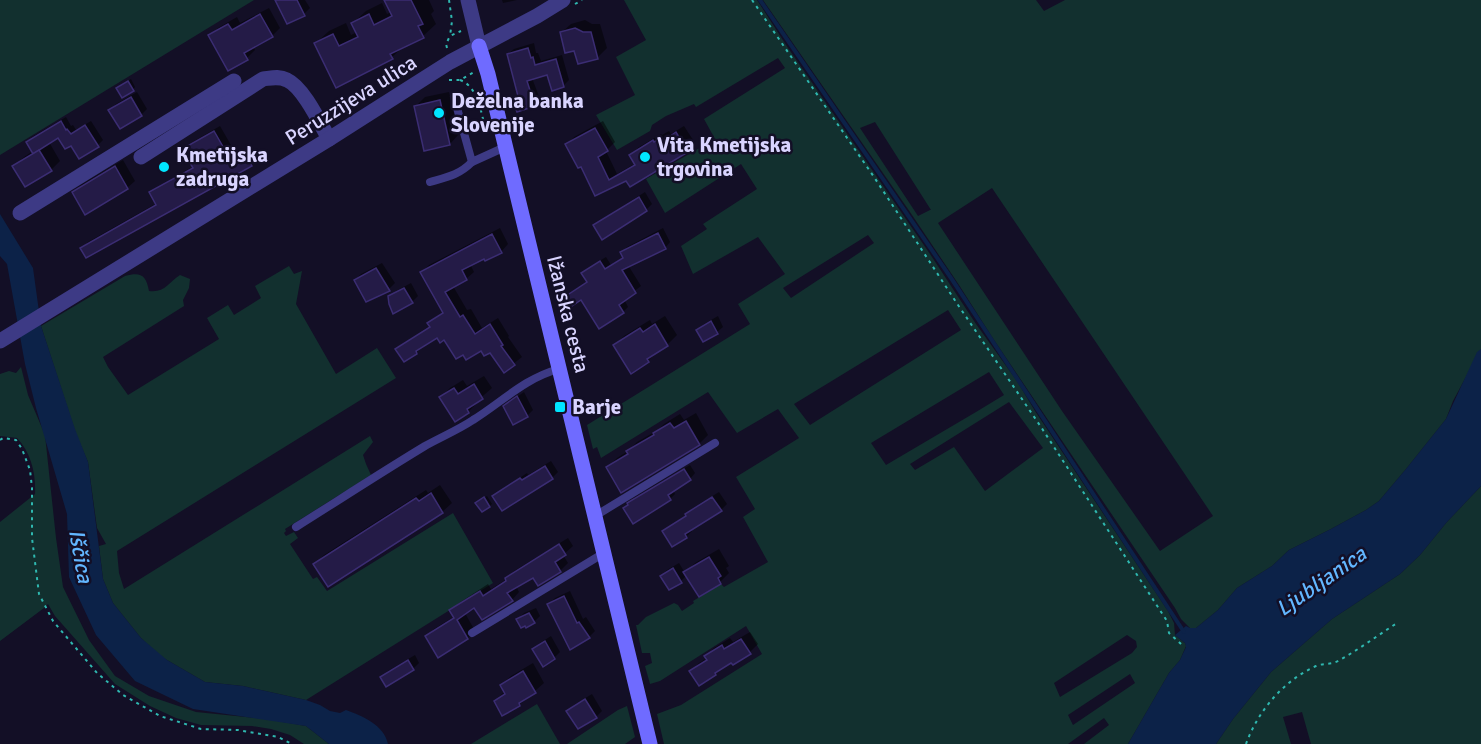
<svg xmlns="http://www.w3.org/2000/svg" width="1481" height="744" viewBox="0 0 1481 744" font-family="Signika,sans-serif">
  <rect width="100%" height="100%" fill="#130f26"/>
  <!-- green -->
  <g fill="#12302f" fill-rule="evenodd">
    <polygon points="0,0 254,0 0,155"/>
    <path d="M624,0H757L786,45L930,254L976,324L1017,381L1035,411L1168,611L1174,623L1175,635L1185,643L1186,646L1180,660L1169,673L1128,744H1084L1109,725L1104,718L1068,744H664L657,714L681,705L762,654L746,626L660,681L650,684L645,666L652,663L650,653H642L636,625H638L646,617L674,603L678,605L682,611L694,603L693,601L721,584L724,587L768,562L743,517L755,509L736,477L799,438L778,409L737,433L708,392L601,458L597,447L593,449L587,425L750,324L738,304L785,274L758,237L693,274L681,246L707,229L703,224L757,189L741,164L665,213L646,179L715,139L704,119L785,68L778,58L696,107L694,104L666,116L652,125L650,131L617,150L596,115L635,95L616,57L646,40ZM868,235L874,243L791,298L783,288ZM948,310L961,330L810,425L794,404ZM989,372L1004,395L976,412L886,465L871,443ZM1009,402L1043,448L985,491L954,447L915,470L910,464ZM1127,635L1136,641L1137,647L1132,653L1060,697L1054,683ZM1130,674L1135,683L1073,725L1068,715Z"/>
    <path d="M763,0H1036L1044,11L1065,0H1481V349L1453,401L1446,419L1406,469L1379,501L1366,510L1331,529L1289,550L1272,566L1237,588L1218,610L1196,628H1190L1181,619L1175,608L994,340L959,285L910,212ZM875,122L931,210H930L918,216L860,128ZM992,188L1213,516L1160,551L1062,411L938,223Z"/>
    <path d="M289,266L294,274L302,271L296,304L336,374L377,348L396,378L117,551L119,573L124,589L370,436L373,442L363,455L366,464L371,475L285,529L286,531L284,533L286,536L294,532L298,538L290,544L313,579L317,577L327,591L453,513L493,583L306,700L243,686L205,682L160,656L141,638L113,603L103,579L99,546L106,544L97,528L88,462L76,434L41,326L125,276C140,272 146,274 149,291C165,293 168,283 180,275L190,279L189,288L183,300L184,306L103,357L108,367L128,395L219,339L207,318L228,305L234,315L261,298L255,286Z"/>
    <path d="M21,367L28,395L45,435L56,538L63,587L89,640L115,676L149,696L196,712L266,719L306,726L329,744H304L290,735L271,729L252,726L201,725L176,718L150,706L115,684L55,616L48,604L44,608L0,641V522L35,494C36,473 31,453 17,438L0,436V374L9,371L16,373Z"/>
    <polygon points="1481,486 1481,744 1311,744 1302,712 1283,717 1291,744 1216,744 1233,719 1271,672 1332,619 1400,574 1420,555 1446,523"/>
    <polygon points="537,704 560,744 471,744"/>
    <polygon points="627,706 635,737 625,744 567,744 618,710"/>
  </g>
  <!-- water -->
  <g fill="#0c2248">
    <path d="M0,214L33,268L41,326L75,429L88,462L103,579L113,603L141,638L167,660L205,682L243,686L306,700L320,705L330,711L340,713L346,710C363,716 384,725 388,744H329L306,726L193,709L135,681L96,635L69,577L67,514L36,408L25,364L7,264L0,256Z"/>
    <polygon points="1481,349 1481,486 1446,523 1420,555 1400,574 1332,619 1271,672 1233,719 1216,744 1128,744 1169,673 1180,660 1186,647 1185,643 1175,635 1186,626 1190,628 1196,628 1218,610 1237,588 1272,566 1289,550 1331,529 1366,510 1379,501 1406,469 1446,419 1477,352"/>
  </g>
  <!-- shadow -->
  <g fill="#0007">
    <polygon points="278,0 305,0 310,8 304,14"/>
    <polygon points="390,0 429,0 434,11 431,14 436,24 423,36 404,46 392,57 316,43 329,31 346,23 351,35 357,32 353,23 366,11 382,3 387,14 392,12"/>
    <polygon points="502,0 517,0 503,3"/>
    <polygon points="269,8 280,28 272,36 253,46 255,50 247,58 229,69 210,36 218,28 237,17 240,23"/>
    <polygon points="585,20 592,24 600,24 607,48 598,57 579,62 575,49 561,33 571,24"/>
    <polygon points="534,43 536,53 538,53 541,61 562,55 569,80 563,86 548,73 532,78 540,99 534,105 515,102 520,97 508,54 514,49"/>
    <polygon points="131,79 135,87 133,90 121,85"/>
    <polygon points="137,92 147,109 141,115 110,110 116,104"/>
    <polygon points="449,92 459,134 450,144 415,107 425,97"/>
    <polygon points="66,117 71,126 73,125 76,130 91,121 103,140 98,145 71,144 58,136 49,142 60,161 51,170 14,166 24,157 33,151 27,142 32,137"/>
    <polygon points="603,121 615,142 606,151 617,174 636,163 631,155 639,147 661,134 662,135 669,131 671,134 684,126 695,143 687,151 631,185 627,179 596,194 581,165 567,145 574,137"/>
    <polygon points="220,126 239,159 252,152 257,160 251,165 82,248 88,242 157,203 151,193 157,187 194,166 184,149 189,144"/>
    <polygon points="123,160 135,181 127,188 74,193 81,185"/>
    <polygon points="645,192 652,204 646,210 595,225 601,220"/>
    <polygon points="500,228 508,244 501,252 484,257 470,264 474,272 466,279 453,286 467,310 471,309 482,328 498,318 509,336 508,337 522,357 504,371 490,351 437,336 424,345 416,353 397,349 405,342 431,325 429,323 437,316 444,311 422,272 429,265"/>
    <polygon points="663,228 670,242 665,248 628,265 641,286 624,299 628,307 623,312 582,298 568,296 573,291 588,281 583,273 588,268 606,257 611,265 624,257 622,252 627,247"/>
    <polygon points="382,263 395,283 389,289 355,280 361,274"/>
    <polygon points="411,283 418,296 412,302 390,297 396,291"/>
    <polygon points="665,316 677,335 667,345 657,351 648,361 615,345 624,336 650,320 652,324"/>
    <polygon points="718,316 723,327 717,332 704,340 698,330 704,324"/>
    <polygon points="484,376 492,388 477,401 477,403 468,412 441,397 450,388 463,380 467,386"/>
    <polygon points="524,392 533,410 527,416 511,401"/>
    <polygon points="696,413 708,435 699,444 608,467 617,458 628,451 637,442 658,430 664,424 680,414 684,420"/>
    <polygon points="551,461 558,472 552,478 494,496 500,491 527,473 528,475"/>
    <polygon points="690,465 695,473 690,479 673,490 675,494 670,499 625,508 634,498"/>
    <polygon points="440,485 452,503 442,512 315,564 324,555 426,490 428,493"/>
    <polygon points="719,492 727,504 721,510 691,529 692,531 686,537 664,532 670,526 687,515 693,508"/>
    <polygon points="487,496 492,504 489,506 480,500"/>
    <polygon points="568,538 573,546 563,555 568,563 560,571 533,576 516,586 519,592 512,600 475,606 465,613 475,631 468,638 426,637 434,629 455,616 451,611 459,603 488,584 491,589 507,579 514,571"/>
    <polygon points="719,549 729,566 726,568 729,573 720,582 687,575 681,581 661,576 667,570 679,563 685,573 695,563"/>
    <polygon points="570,591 583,619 586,617 595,631 589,637 549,604 555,598"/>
    <polygon points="536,608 540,616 534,622 518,619 524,613"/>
    <polygon points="750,632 758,644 750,652 722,666 715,674 691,671 699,663 707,658 706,656 714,648 730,638 733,642"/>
    <polygon points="551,636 560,652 554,658 534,649 540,643"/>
    <polygon points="415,655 419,663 413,669 386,685 382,677 388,671"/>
    <polygon points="533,663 544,683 519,705 495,701 505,691 501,685 511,676"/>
    <polygon points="592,694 602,711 596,717 568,711 574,705"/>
  </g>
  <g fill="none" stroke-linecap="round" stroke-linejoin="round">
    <!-- stream -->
    <polyline stroke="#0c2248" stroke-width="4" points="760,0 951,278 1184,632"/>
  </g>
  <!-- building -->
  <g fill="#241b47" stroke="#3b2d73" stroke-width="1.5">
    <polygon points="275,0 297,0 305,16 287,24"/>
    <polygon points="384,0 411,0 423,24 418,26 424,38 390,54 393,59 336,88 314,43 333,34 339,46 358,37 351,23 369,14 374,25 392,16"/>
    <polygon points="260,14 273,37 244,53 248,60 228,71 208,35 228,24 232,30"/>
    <polygon points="575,28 583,32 591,32 598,59 578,64 574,51 565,53 560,32"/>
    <polygon points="528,48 531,58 533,57 535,65 556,59 564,87 552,91 547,75 527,81 535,106 517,112 513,102 519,100 507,54"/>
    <polygon points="128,81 134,91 122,98 116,88"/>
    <polygon points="131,97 142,116 120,129 108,110"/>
    <polygon points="440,100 450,145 424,151 414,106"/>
    <polygon points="61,121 66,130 67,129 71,134 85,125 99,147 79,159 71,146 65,149 58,138 33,154 26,142"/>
    <polygon points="595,128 608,151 598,157 609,180 635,165 629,155 653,140 654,142 661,138 663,141 676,132 688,152 630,187 626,181 595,196 581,167 578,168 565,144"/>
    <polygon points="214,131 233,164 246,156 252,166 86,258 80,248 156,205 149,192 193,168 182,149"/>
    <polygon points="39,150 52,171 25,187 12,166"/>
    <polygon points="115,166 128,189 85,215 72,192"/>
    <polygon points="639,197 647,211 602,240 593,225"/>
    <polygon points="658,233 666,249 622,270 636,293 619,305 624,313 599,329 581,300 572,306 566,296 587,282 581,273 600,261 605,269 623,258 620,252"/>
    <polygon points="492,234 502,253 485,261 484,259 462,270 467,280 445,292 460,317 463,315 475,334 490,324 503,345 501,346 515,365 504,373 490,353 484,356 481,351 466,360 463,355 456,359 444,340 440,343 437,338 416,351 417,354 404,362 395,349 430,327 427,323 443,313 420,272"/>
    <polygon points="376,268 390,291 366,302 354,280"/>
    <polygon points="404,288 413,303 393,314 389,304 388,296"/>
    <polygon points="711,321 718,334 703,342 696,330"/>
    <polygon points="655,324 668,346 647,359 649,362 631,374 613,345 640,328 643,332"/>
    <polygon points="474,384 483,399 467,409 469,413 455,422 439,397 454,388 458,394"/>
    <polygon points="517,396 528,417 513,425 503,406"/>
    <polygon points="686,421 700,445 621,493 606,467 628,454 626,451 654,435 653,433 670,423 674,428"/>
    <polygon points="545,466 553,479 502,511 492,496 520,478 522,480"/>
    <polygon points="684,469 691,480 668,495 671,500 633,524 623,508 628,505 627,503"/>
    <polygon points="431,493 443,513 328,587 313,564 416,498 419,501"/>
    <polygon points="484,497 490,507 482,512 475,503"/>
    <polygon points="712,497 722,511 685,534 687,538 672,547 662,531 686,516 685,514"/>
    <polygon points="559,544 566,555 555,562 561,572 538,586 533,578 507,593 513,601 482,620 474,608 457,620 468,639 438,658 425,636 454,618 449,610 480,591 483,596 506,581 505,578"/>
    <polygon points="709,557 721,576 718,578 721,584 699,597 683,572"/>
    <polygon points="673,568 682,583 669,590 660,576"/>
    <polygon points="564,596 577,623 579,622 590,638 570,650 547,604"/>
    <polygon points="529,613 535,623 526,628 525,626 521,628 516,619"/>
    <polygon points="741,639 751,654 733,665 731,663 715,673 716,675 699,686 689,671 707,660 704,656 722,645 724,649"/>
    <polygon points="545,641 555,659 543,667 532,649"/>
    <polygon points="408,660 414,670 386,687 380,677"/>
    <polygon points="523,671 536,693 519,703 520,706 502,716 494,701 505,694 500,685"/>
    <polygon points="585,699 597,718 578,729 566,711"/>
  </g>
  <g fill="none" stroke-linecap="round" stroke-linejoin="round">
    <!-- path -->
    <g stroke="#2fb8b0" stroke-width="2" stroke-dasharray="3 4.5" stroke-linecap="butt">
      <polyline points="449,0 452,21 450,36"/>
      <polyline points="752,0 874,177 958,305 1041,427 1167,621 1169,633 1181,644"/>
      <polyline points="575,4 582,0"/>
      <polyline points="447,48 446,44 450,36 461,31"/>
      <polyline points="449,80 460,80 474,72"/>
      <path d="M460,80C479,87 481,114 486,131"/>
      <polyline points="0,440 3,438 16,440 22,449 30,470 32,488 32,538 39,594 53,621 97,673 123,695 160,716 201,729 238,730 278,737 292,744"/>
      <path d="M1246,744C1258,711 1283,681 1316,666C1323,663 1331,665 1338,661C1358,650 1377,636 1397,623"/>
    </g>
    <!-- service -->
    <g stroke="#3d3a85" stroke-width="8">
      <polyline points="454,97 472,162 505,147"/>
      <path d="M430,182C448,177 459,175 472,162"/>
      <polyline points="595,516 715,443"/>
      <path d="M296,527C339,500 382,472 425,446C441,437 458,430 473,420C502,402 525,378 559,369"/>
      <polyline points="472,633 604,553"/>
    </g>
    <!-- minor -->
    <g stroke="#3d3a85" stroke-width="15">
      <path d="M141,157L263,79C272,78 279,76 287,80C303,87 320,123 329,139"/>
      <polyline points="20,213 234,81"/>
    </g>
    <!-- tertiary -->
    <g stroke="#3d3a85" stroke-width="15">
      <polyline points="468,0 479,46"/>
      <polyline points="0,341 329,139 450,62 537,16 563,0"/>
    </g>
    <!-- secondary -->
    <polyline stroke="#6f6bff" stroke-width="15" points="479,46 488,74 514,182 650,744"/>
  </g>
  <!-- markers -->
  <g fill="#00e5ff" stroke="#130f26" stroke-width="2">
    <circle cx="439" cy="113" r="6"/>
    <circle cx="645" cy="157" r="6"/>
    <circle cx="164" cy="167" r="6"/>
    <rect x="554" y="401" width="12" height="12" rx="3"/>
  </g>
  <g text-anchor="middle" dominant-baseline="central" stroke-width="5" stroke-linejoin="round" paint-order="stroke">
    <!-- street labels -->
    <g font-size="21" fill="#d9d4ff" stroke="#130f26">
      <text transform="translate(351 100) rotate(-32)">Peruzzijeva ulica</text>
      <text transform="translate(568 314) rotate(76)">Ižanska cesta</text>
    </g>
    <!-- poi labels -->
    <g font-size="21" font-weight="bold" fill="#d9d4ff" stroke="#130f26" text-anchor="start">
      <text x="451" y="101">Deželna banka<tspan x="451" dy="24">Slovenije</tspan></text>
      <text x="657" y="145">Vita Kmetijska<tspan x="657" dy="24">trgovina</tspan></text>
      <text x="176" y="155">Kmetijska<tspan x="176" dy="24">zadruga</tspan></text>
      <text x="572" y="407">Barje</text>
    </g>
    <!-- water labels -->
    <g font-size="22" font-style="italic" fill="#62b6ff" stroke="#130f26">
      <text transform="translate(81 556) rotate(80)">Iščica</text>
      <text transform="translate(1321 581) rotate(-35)">Ljubljanica</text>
    </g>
  </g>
</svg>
